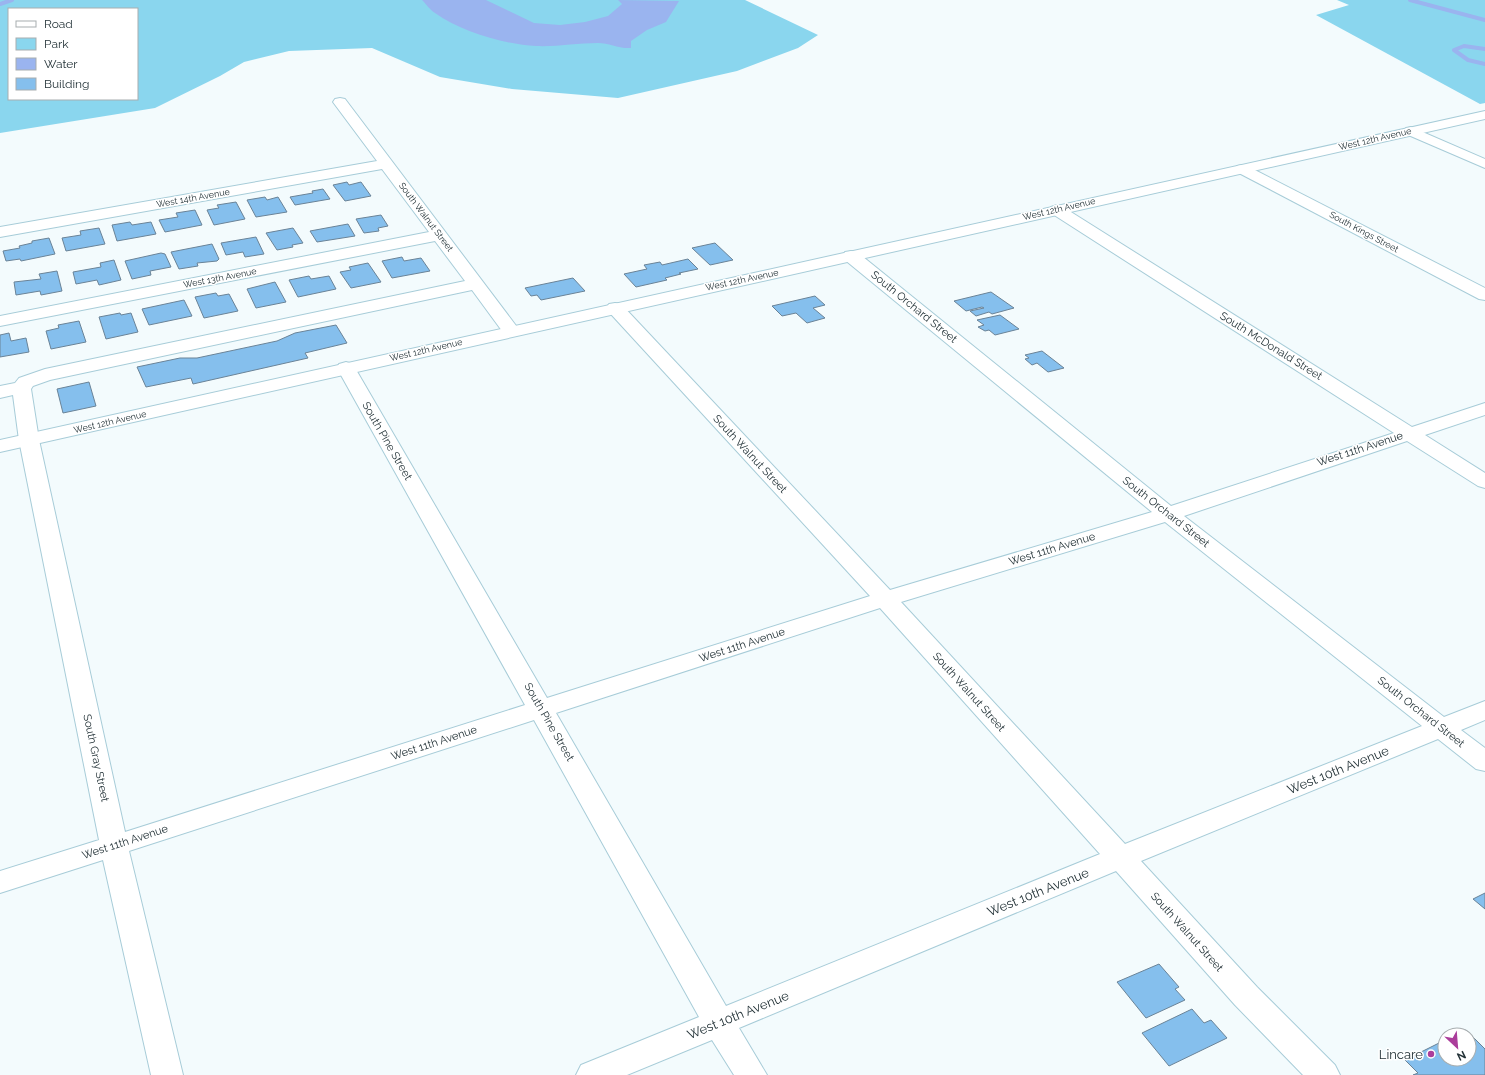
<svg xmlns="http://www.w3.org/2000/svg" width="1485" height="1075" viewBox="0 0 1485 1075" font-family="Raleway,sans-serif">
  <rect width="100%" height="100%" fill="#f3fbfd"/>
  <!-- green -->
  <g fill="#8ad6ee" fill-rule="evenodd">
    <path d="M0,0H745L818,35L798,48L737,71L618,98L512,89L440,77L372,48L289,51L244,62L220,76L155,108L0,133ZM9,9H137V99H9Z"/>
    <polygon points="1337,0 1485,0 1485,103 1480,104 1316,15 1349,5"/>
  </g>
  <!-- water -->
  <path fill="#9ab4ef" d="M422,0H486L534,23L560,25L585,22L608,16L622,4L618,0L679,1L666,22L647,30L631,41V48C619,49 609,43 598,43C577,43 556,47 536,46C503,44 462,32 435,13C430,10 426,4 422,0Z"/>
  <g fill="none" stroke-linecap="round" stroke-linejoin="round">
    <!-- stream -->
    <g stroke="#9ab4ef" stroke-width="4">
      <polyline points="1410,0 1485,20"/>
      <polyline points="0,4 12,0"/>
      <polyline points="1485,49 1464,46 1454,50 1468,60 1485,64"/>
    </g>
  </g>
  <!-- building -->
  <g fill="#85bfed" stroke="#6a8397">
    <polygon points="347,182 349,185 361,182 371,196 345,201 333,185"/>
    <polygon points="323,189 330,199 295,205 290,197 313,193 312,191"/>
    <polygon points="265,197 267,200 278,197 287,212 256,217 247,200"/>
    <polygon points="236,202 245,219 214,225 207,210 219,208 217,205"/>
    <polygon points="195,210 202,225 165,232 159,220 178,217 176,213"/>
    <polygon points="381,215 388,226 378,228 379,231 364,233 356,219"/>
    <polygon points="130,222 132,225 151,222 156,234 117,241 112,225"/>
    <polygon points="348,224 355,236 317,242 310,231"/>
    <polygon points="99,228 105,244 66,251 62,238 81,235 80,231"/>
    <polygon points="293,228 303,243 292,245 293,247 277,250 266,233"/>
    <polygon points="256,237 264,254 245,257 243,252 226,255 221,243"/>
    <polygon points="49,238 55,254 21,261 20,259 6,261 3,251 20,248 19,246 32,243 32,241"/>
    <polygon points="715,243 733,260 710,265 692,248"/>
    <polygon points="212,244 219,259 217,261 197,263 198,266 179,269 171,252"/>
    <polygon points="161,253 165,254 171,267 150,271 151,275 132,279 125,261"/>
    <polygon points="402,257 404,261 421,258 430,271 392,278 382,261"/>
    <polygon points="688,259 698,269 679,273 681,274 665,278 667,280 636,287 624,274 647,269 644,265 660,262 662,265"/>
    <polygon points="114,260 121,280 99,285 97,280 76,284 73,272 101,267 100,263"/>
    <polygon points="368,263 381,282 351,288 340,272 351,270 349,267"/>
    <polygon points="57,271 62,291 41,295 40,291 16,295 14,282 41,279 39,274"/>
    <polygon points="309,276 311,279 329,276 336,289 298,297 289,280"/>
    <polygon points="573,278 585,291 541,300 537,295 531,296 525,288"/>
    <polygon points="275,282 286,302 256,308 247,289"/>
    <polygon points="991,292 1014,308 992,314 989,312 976,316 970,311 984,308 982,307 966,311 954,301"/>
    <polygon points="216,293 218,296 229,294 238,311 204,318 195,297"/>
    <polygon points="815,296 825,305 813,308 825,318 807,323 796,313 782,316 772,306"/>
    <polygon points="184,300 192,316 149,325 142,309"/>
    <polygon points="120,313 121,315 131,313 138,332 106,339 99,317"/>
    <polygon points="1000,315 1019,329 995,335 989,330 985,331 978,327 984,325 977,320"/>
    <polygon points="79,321 86,342 51,349 46,331 59,328 58,325"/>
    <polygon points="336,325 347,343 305,353 308,358 193,384 191,378 146,387 137,367 180,358 197,358 277,341 295,333"/>
    <polygon points="9,333 11,341 26,338 29,352 0,357 0,335"/>
    <polygon points="1042,351 1064,368 1048,372 1037,363 1032,365 1025,359 1029,358 1025,355"/>
    <polygon points="89,382 96,406 63,413 57,389"/>
    <polygon points="1485,893 1485,909 1473,899"/>
    <polygon points="1159,964 1179,987 1175,989 1185,1000 1146,1018 1117,982"/>
    <polygon points="1192,1009 1204,1023 1211,1020 1227,1038 1169,1066 1142,1033"/>
    <polygon points="1466,1030 1485,1049 1485,1075 1413,1075 1418,1073 1405,1060 1445,1040 1445,1059 1469,1059 1469,1035 1455,1035"/>
  </g>
  <g fill="none" stroke-linecap="round" stroke-linejoin="round">
    <defs>
      <g id="minor">
        <path d="M340,98L345,99L520,331L517,335L511,336L505,335L472,290L50,380L33,386L31,389L39,440L125,832L525,705L337,368L339,364L346,362L353,364L355,368L547,698L870,596L609,312L606,308L609,304L615,303L621,304L890,590L1152,512L845,260L843,256L845,252L851,251L857,252L1171,506L1394,433L1051,213L1049,210L1051,207L1057,205L1063,207L1412,427L1485,403V415L1425,435L1485,473V488L1478,486L1407,441L1184,516L1444,717L1485,701V720L1461,730L1485,748V771L1476,769L1438,739L1141,861L1257,987L1335,1065L1340,1075H1303L1235,1005L1116,871L739,1028L767,1075H734L712,1040L627,1075H576L581,1065L699,1017L534,720L129,851L183,1075H151L103,860L0,893V871L99,840L19,440L13,395L0,398V386L15,383L19,378L45,369L465,281L435,241L0,326V316L429,232L382,169L0,237V227L377,161L333,102L335,99ZM1165,522L1422,726L1125,844L901,602ZM880,608L1100,854L726,1006L556,713Z"/>
        <polygon points="1411,127 1485,159 1485,168 1406,134 1404,131 1406,128"/>
        <polygon points="1242,165 1247,166 1485,288 1485,300 1479,299 1237,172 1235,169 1237,166"/>
      </g>
      <polygon id="major" points="1485,111 1485,119 0,452 0,440"/>
    </defs>
    <!-- minor casing -->
    <use href="#minor" stroke="#a7ccd8" stroke-width="2"/>
    <!-- major casing -->
    <use href="#major" stroke="#a7ccd8" stroke-width="2"/>
    <!-- minor -->
    <use href="#minor" fill="#fff" fill-rule="evenodd"/>
    <!-- major -->
    <use href="#major" fill="#fff" fill-rule="evenodd"/>
  </g>
  <!-- markers -->
  <circle fill="#ab3d9b" stroke="#fff" stroke-width="1.5" cx="1431" cy="1054" r="4"/>
  <g text-anchor="middle" dominant-baseline="central" stroke-width="3" stroke-linejoin="round" paint-order="stroke">
    <!-- far-street labels -->
    <g font-size="9" fill="#243338" stroke="#fff">
      <text transform="translate(1375 139) rotate(-13)">West 12th Avenue</text>
      <text transform="translate(193 198) rotate(-10)">West 14th Avenue</text>
      <text transform="translate(1059 209) rotate(-13)">West 12th Avenue</text>
      <text transform="translate(426 217) rotate(53)">South Walnut Street</text>
      <text transform="translate(1364 232) rotate(28)">South Kings Street</text>
      <text transform="translate(220 278) rotate(-11)">West 13th Avenue</text>
      <text transform="translate(742 280) rotate(-12)">West 12th Avenue</text>
      <text transform="translate(426 350) rotate(-13)">West 12th Avenue</text>
      <text transform="translate(110 422) rotate(-13)">West 12th Avenue</text>
    </g>
    <!-- street labels -->
    <g font-size="11" fill="#243338" stroke="#fff">
      <text transform="translate(914 307) rotate(39)">South Orchard Street</text>
      <text transform="translate(1271 346) rotate(32)">South McDonald Street</text>
      <text transform="translate(387 441) rotate(60)">South Pine Street</text>
      <text transform="translate(1360 449) rotate(-18)">West 11th Avenue</text>
      <text transform="translate(750 454) rotate(47)">South Walnut Street</text>
      <text transform="translate(1166 512) rotate(38)">South Orchard Street</text>
      <text transform="translate(1052 549) rotate(-17)">West 11th Avenue</text>
      <text transform="translate(742 645) rotate(-18)">West 11th Avenue</text>
      <text transform="translate(969 692) rotate(48)">South Walnut Street</text>
      <text transform="translate(1421 712) rotate(38)">South Orchard Street</text>
      <text transform="translate(549 722) rotate(60)">South Pine Street</text>
      <text transform="translate(434 743) rotate(-18)">West 11th Avenue</text>
      <text transform="translate(96 758) rotate(78)">South Gray Street</text>
      <text transform="translate(125 842) rotate(-18)">West 11th Avenue</text>
      <text transform="translate(1187 932) rotate(48)">South Walnut Street</text>
    </g>
    <!-- near-street labels -->
    <g font-size="13" fill="#243338" stroke="#fff">
      <text transform="translate(1338 770) rotate(-22)">West 10th Avenue</text>
      <text transform="translate(1038 892) rotate(-22)">West 10th Avenue</text>
      <text transform="translate(738 1015) rotate(-22)">West 10th Avenue</text>
    </g>
    <!-- near-poi labels -->
    <g font-size="13" fill="#243338" stroke="#fff" text-anchor="end">
      <text x="1423" y="1054">Lincare</text>
    </g>
  </g>
  <!-- legend -->
  <rect x="8" y="8" width="130" height="92" fill="#ffffff" stroke="#a7adaf"/>
  <rect x="16" y="21" width="20" height="6" fill="#ffffff" stroke="#a7adaf"/>
  <text x="44" y="28" font-size="12" fill="#243338">Road</text>
  <rect x="16" y="38" width="20" height="12" fill="#8ad6ee" stroke="#a7adaf"/>
  <text x="44" y="48" font-size="12" fill="#243338">Park</text>
  <rect x="16" y="58" width="20" height="12" fill="#9ab4ef" stroke="#a7adaf"/>
  <text x="44" y="68" font-size="12" fill="#243338">Water</text>
  <rect x="16" y="78" width="20" height="12" fill="#85bfed" stroke="#a7adaf"/>
  <text x="44" y="88" font-size="12" fill="#243338">Building</text>
  <!-- north arrow -->
  <g transform="translate(1457 1047) rotate(154)"><circle r="19" fill="#ffffff" stroke="#a7adaf"/>
  <path d="M0-3L7 15L0 10L-7 15Z" fill="#ab3d9b"/>
  <text y="-6" font-size="11" font-weight="bold" text-anchor="middle" fill="#243338">N</text>
  </g>
</svg>
